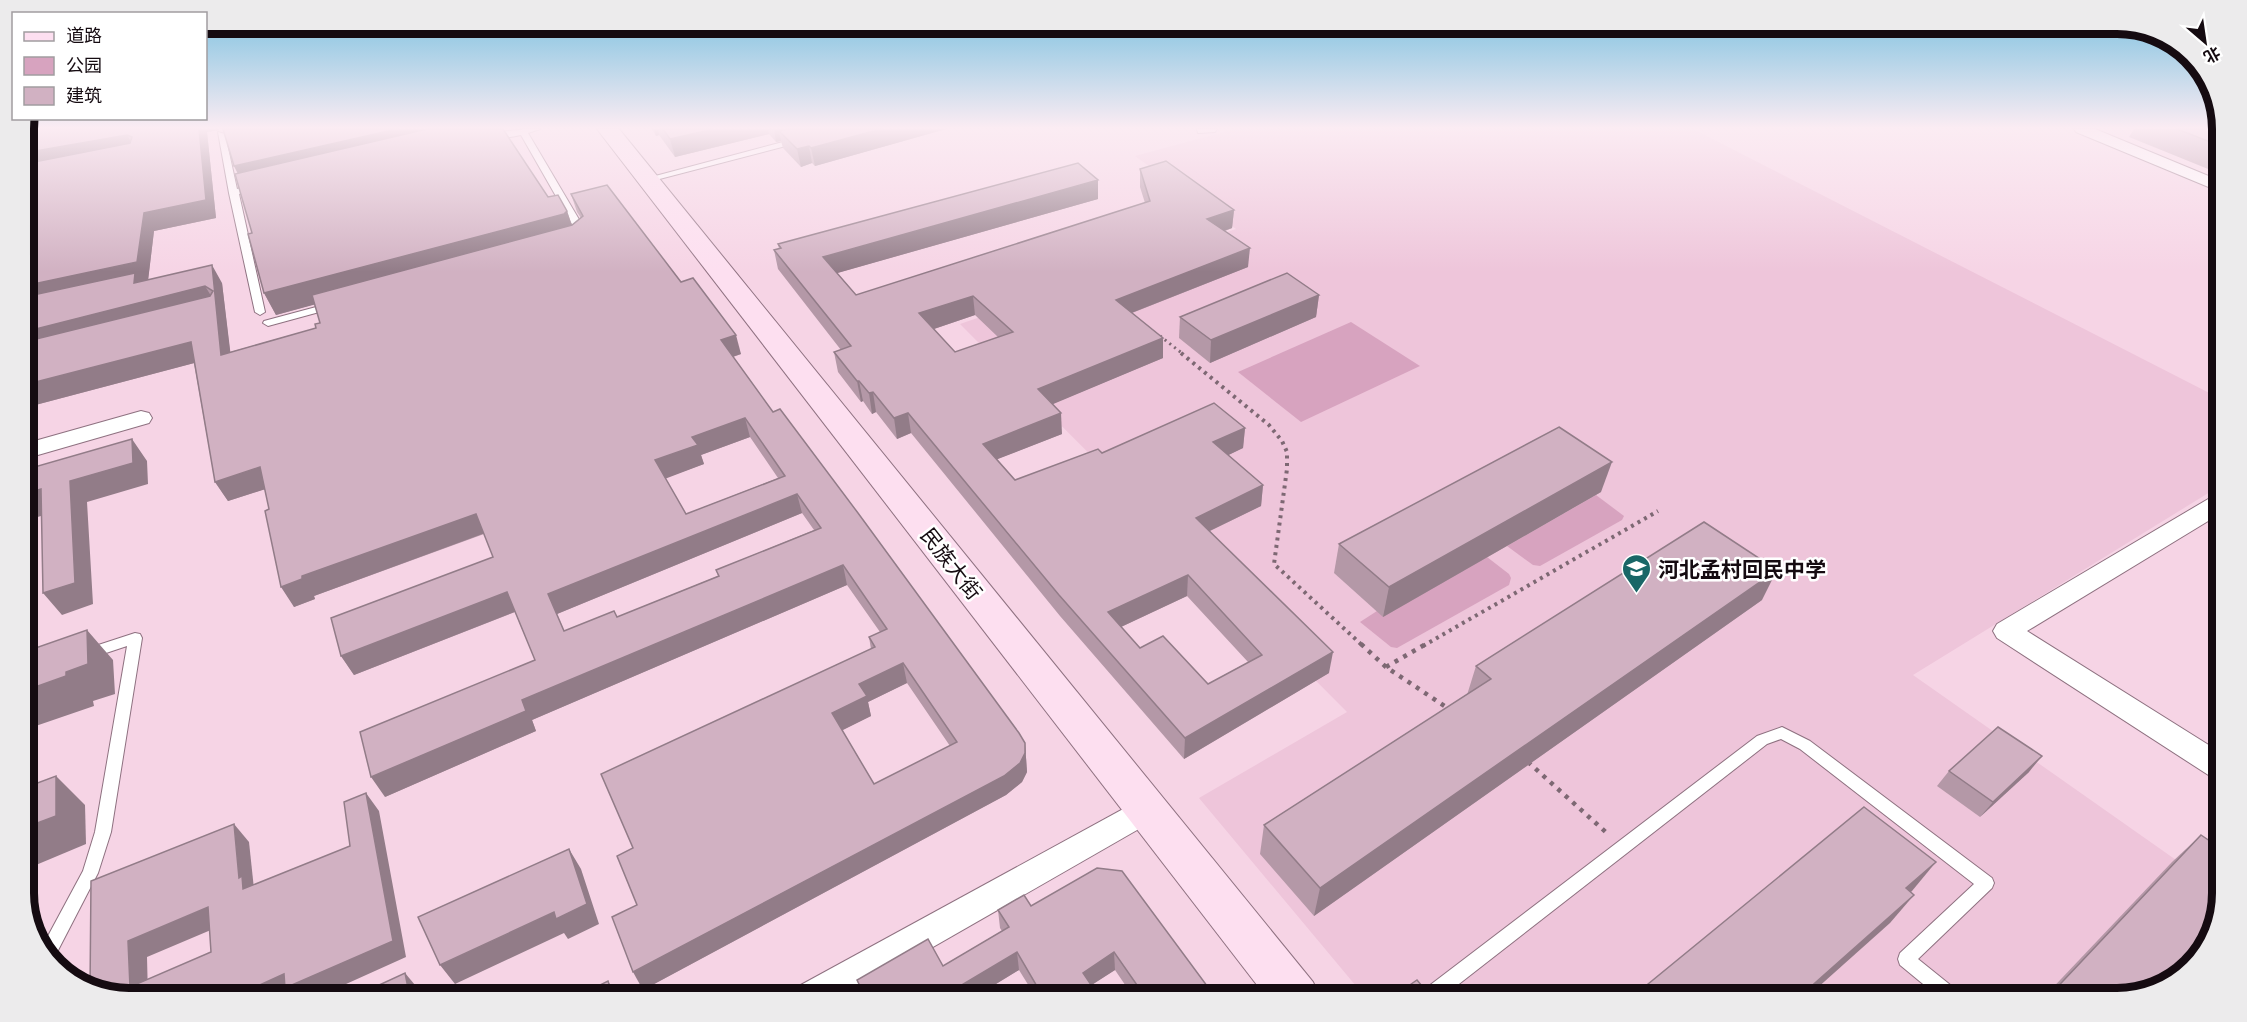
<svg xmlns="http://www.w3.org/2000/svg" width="2247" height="1022" viewBox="0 0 2247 1022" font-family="Barlow,'Noto Sans SC',sans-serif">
  <rect width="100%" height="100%" fill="#f6d4e5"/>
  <!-- built -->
  <polygon fill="#eec5da" points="1235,129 1693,129 2223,400 2223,484 1913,675 2223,893 2118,998 1366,998 1199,798 1347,712 960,324 1236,229 1135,156"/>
  <!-- green -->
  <g fill="#d7a3bf">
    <polygon points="1351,322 1420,366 1301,422 1238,372"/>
    <polygon points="1596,495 1624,516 1622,520 1540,566 1533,565 1507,546"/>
    <polygon points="1487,557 1509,574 1511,578 1509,585 1397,648 1391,647 1360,622 1377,611"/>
  </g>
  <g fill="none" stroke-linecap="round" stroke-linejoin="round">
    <defs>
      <g id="lane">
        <path d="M526,129H540L528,133L587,233L583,237H577L575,235L577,233L521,135C511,137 497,140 489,135C496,131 516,131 526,129Z"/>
        <polygon points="218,132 225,134 237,189 256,184 260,187 239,194 265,312 260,315 255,312 229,193"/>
        <polygon points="798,138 801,138 801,142 648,182 644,179"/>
        <polygon points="331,303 336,306 334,308 268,326 263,323 264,321"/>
        <polygon points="135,633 140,634 142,638 111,832 98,873 53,960 41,949 83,871 95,832 127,646 88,659 83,658 81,654 83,650"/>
        <polygon points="1782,727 1810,741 1992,878 1994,883 1992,888 1918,959 1959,992 1962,998 1940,998 1900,965 1898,959 1900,953 1974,884 1800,749 1781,739 1767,744 1441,998 1418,998 1421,992 1757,736"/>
      </g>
      <g id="street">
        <polygon points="1197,129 1217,129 1215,132 1198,133"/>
        <polygon points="2074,129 2095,129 2223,182 2223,193 2076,132"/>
        <polygon points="141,411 149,413 152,418 149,423 24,459 24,444"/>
        <polygon points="2223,493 2223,512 2027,631 2223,754 2223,781 2213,778 1997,638 1993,631 1997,624 2215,495"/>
        <polygon points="1147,796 1158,800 1162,809 1158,818 844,998 794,998 799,986"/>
      </g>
      <polygon id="secondary" points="597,129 619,129 1313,982 1320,998 1267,998"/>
    </defs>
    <!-- lane casing -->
    <use href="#lane" stroke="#8e7180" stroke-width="2"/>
    <!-- street casing -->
    <use href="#street" stroke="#8e7180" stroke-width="2"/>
    <!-- secondary casing -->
    <use href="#secondary" stroke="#8e7180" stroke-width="2"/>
    <!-- path-far2 -->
    <polyline stroke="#7d6873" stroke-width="3" stroke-dasharray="2 4" stroke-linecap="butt" points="1160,336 1183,354"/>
    <!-- path-far1 -->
    <g stroke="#7d6873" stroke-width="4" stroke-dasharray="3 4.5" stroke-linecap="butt">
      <polyline points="1181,353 1269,425 1282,441 1287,452 1287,469 1274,564 1363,646"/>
      <polyline points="1423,646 1658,511"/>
    </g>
    <!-- path -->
    <g stroke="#7d6873" stroke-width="4.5" stroke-dasharray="4 6" stroke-linecap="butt">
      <polyline points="1361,644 1386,667 1449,709"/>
      <polyline points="1386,667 1426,644"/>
      <polyline points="1528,762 1609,835"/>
    </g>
    <!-- lane -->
    <use href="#lane" fill="#fff" fill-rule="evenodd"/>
    <!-- street -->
    <use href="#street" fill="#fff" fill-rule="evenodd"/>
    <!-- secondary -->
    <use href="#secondary" fill="#fddff0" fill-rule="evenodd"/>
  </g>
  <!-- wall -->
  <g fill="#b498a7" fill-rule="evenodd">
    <path d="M24,129L219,130L207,132L216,218L154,231L148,280L222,283L230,352L316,328L320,323L315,304L276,315L264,293L252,233L238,174L234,166L503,129L548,197L567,211L572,225L581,218L577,212L571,194L681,282L741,354L733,357L773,412L1025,743L1027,772L1022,782L1006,795L643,990L633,848L871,649L869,637L880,632L847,585L532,720L536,731L385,797L535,660L515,612L354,675L341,656L493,557L484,534L314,596L315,599L294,607L265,489L228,501L215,482L194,363L24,408ZM750,437L778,478L686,514L665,478L704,464L701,455ZM802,513L814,530L716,570L718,576L617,617L564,631L557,614ZM907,683L950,746L874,784L842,730L871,716L868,702Z"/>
    <polygon points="652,129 946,129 815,166 812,163 801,167 783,148 781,141 776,142 769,134 675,157 659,135 656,136"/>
    <polygon points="2134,129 2223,129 2223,175 2129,137"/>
    <path d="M1140,169L1234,210L1232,228L1225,231L1248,267L1132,313L1163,358L1052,404L1062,434L997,459L1015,480L1102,453L1245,428L1243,448L1228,455L1263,485L1261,506L1210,531L1329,673L1184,759L1060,616L911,433L897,439L876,412L872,414L863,401L861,402L838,372L834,352L841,350L778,269L774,250L779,249L778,244L1098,180V199L837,273L856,295L1145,203L1140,187ZM975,315L998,337L955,352L934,329ZM1187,596L1248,662L1208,684L1140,648L1121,627Z"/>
    <polygon points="1319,295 1316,317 1210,363 1179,338 1180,317"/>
    <polygon points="1601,492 1383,617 1334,573 1339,544"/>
    <polygon points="1762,600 1314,916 1260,854 1264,825 1467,695 1476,666"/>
    <polygon points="1949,771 2029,772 1980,817 1937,786"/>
    <polygon points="2201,835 2118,998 2043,998 2172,862"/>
    <polygon points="1031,906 1216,998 1134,998 1115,970 1091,985 1032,991 1019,970 973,998 863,998 857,980 943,966 1002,931 1000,928 998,910"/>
  </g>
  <!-- shaded-wall -->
  <g fill="#927c88">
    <polygon points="199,129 219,129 219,130 207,132 216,218 154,231 148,281 205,286 216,304 212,265 222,283 233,374 221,355 216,305 24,354 24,286 144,213"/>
    <polygon points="397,129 467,129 244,185 234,166"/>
    <polygon points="654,129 658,129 659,135 656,136"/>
    <polygon points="714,129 768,129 769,134 675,157 670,139"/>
    <polygon points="774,129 826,129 779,131 781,141 776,142"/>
    <polygon points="881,129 946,129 815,166 811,148"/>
    <polygon points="127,135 137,152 24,173 24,153"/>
    <polygon points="809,146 812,163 801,167 797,149"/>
    <polygon points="1098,180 1098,199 827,276 823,257"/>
    <polygon points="1234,210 1232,228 1206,237 1207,219"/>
    <polygon points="567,211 574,232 571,235 276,315 264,293"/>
    <polygon points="1250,248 1248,267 1116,319 1116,300"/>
    <polygon points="1319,295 1316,317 1210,363 1211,340"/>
    <polygon points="973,296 975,315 922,333 919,313"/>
    <polygon points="736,335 741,354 726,359 721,340"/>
    <polygon points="1163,338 1163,358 1039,410 1038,389"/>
    <polygon points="191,342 202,361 24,408 24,385"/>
    <polygon points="857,381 859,381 863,401 861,402"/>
    <polygon points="873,392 876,412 872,414 869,393"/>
    <polygon points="908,413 911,433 897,439 894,418"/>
    <polygon points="1061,413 1062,434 985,464 983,444"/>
    <polygon points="745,418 750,437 701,455 704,464 662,480 655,460 692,437"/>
    <polygon points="1245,428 1243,448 1212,463 1213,442"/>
    <polygon points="132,439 147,461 148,484 87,502 93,604 62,615 43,593 70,481"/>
    <polygon points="1612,462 1601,492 1383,617 1389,587"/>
    <polygon points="260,467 272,487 228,501 215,482"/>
    <polygon points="1263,485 1261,506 1195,538 1196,518"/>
    <polygon points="41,489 58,511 24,521 24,494"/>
    <polygon points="797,494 802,513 557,614 573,650 548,594"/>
    <polygon points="476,514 485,533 314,596 315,599 294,607 281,587 302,576"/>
    <polygon points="843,565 847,585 532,720 536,731 385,797 371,777 522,700"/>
    <polygon points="1777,570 1762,600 1314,916 1320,888"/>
    <polygon points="1188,575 1187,596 1108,633 1108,612"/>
    <polygon points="507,592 517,611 354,675 341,656"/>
    <polygon points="87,630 113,660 115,694 93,701 94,706 24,730 24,691 66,672"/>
    <polygon points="1333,652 1329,673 1184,759 1185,738"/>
    <polygon points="903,663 907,683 868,702 871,716 837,733 832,713 859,684"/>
    <polygon points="1025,743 1027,772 1022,782 1006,795 643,990 633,972"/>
    <polygon points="2042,756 2029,772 1980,817 1993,802"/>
    <polygon points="56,776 85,805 86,844 24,870 24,828"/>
    <polygon points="366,793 379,811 406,957 315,998 295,998 292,994 284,998 231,998 284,974 393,941"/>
    <polygon points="234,824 249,842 254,889 243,889 239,878"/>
    <polygon points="569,849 581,869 599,924 568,939 564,933 455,984 440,965 554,912"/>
    <polygon points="1936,862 1912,891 1883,916 1906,888"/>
    <polygon points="1914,895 1890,923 1806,998 1798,998"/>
    <polygon points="208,907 225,924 147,957 148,998 130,987 128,941"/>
    <polygon points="1017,952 1019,970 973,998 940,998"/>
    <polygon points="1114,952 1115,970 1084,990 1083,973"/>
    <polygon points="405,973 420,991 422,998 410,998"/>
    <polygon points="608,981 616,995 617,998 613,998"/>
  </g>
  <!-- building -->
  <g fill="#d1b1c2" stroke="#927c88" stroke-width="1.5" fill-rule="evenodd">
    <polygon points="24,129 199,129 206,200 144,213 137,262 24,286 24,164 130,143 132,137 127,135 24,153"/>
    <polygon points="223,129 397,129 234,166"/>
    <polygon points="427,129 503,129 548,197 558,195 567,211 564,214 264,293 248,234 252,233 235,174"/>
    <polygon points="663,129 714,129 670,139"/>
    <polygon points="787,129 881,129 811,148 809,146 797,149 779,131"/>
    <polygon points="2177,129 2223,129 2223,147"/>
    <path d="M1166,161L1234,210L1207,219L1250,248L1116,300L1163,338L1038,389L1061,413L983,444L1015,480L1098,449L1102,453L1214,403L1245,428L1213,442L1263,485L1196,518L1333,652L1185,738L1059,595L908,413L894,418L873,392L869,393L859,381H857L834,352L851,346L774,250L781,248L778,244L1078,163L1098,180L823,257L856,295L1150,201L1140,169ZM973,296L1013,332L955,352L919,313ZM1188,575L1262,655L1208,684L1163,636L1140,648L1108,612Z"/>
    <path d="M607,185L681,282L693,278L736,335L721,340L773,412L780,409L858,513L1019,733L1025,743V753L1020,763L1004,776L633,972L612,917L637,905L617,856L633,848L601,774L875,647L869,637L887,629L843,565L522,700L526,711L371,777L360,732L535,660L507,592L341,656L331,618L493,557L476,514L302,576V579L281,587L265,511L269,509L260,467L215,482L191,342L24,385V342L210,296L213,291L205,286L24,332V297L135,273L134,283L212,265L221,355L316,328L315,324L320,323L312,295L572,225L583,216L571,194ZM745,418L785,476L686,514L655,460L698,445L692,437ZM797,494L821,528L716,570L719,576L617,617L614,611L564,631L548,594ZM903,663L957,742L874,784L832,713L867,696L859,684Z"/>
    <polygon points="1287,273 1319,295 1211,340 1180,317"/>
    <polygon points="1559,427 1612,462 1389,587 1339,544"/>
    <polygon points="132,439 133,463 70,481 75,583 43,593 41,489 24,494 24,470"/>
    <polygon points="1704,522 1777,570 1320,888 1264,825 1491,679 1476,666"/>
    <polygon points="87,630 88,664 66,672 66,676 24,691 24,652"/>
    <polygon points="1998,727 2042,756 1993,802 1949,771"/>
    <polygon points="56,776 56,816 24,828 24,788"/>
    <path d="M366,793L393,941L285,988L284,974L231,998H130L90,990L91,881L234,824L239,878L242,876L243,889L350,846L344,802ZM208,907L211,952L130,987L128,941Z"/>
    <polygon points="1864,807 1936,862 1906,888 1914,895 1798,998 1631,998"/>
    <polygon points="2201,835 2223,850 2223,892 2215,933 2176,980 2118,998 2047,998"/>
    <polygon points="569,849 587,904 556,919 554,912 440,965 418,917"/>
    <polygon points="1097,868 1122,871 1216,998 1146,998 1114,952 1083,973 1100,998 1021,998 1038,988 1017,952 940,998 866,998 857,980 928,939 943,966 1009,927 998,910 1024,895 1031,906"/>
    <polygon points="405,973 410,998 351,998"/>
    <polygon points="1417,980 1432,998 1396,998 1394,996"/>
    <polygon points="608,981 613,998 574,998"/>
  </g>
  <!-- sky -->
  <linearGradient id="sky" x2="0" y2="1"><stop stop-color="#76bfdf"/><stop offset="0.47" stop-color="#fbecf3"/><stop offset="1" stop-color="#fbecf3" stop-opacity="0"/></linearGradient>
  <rect width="2247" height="272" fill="url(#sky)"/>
  <!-- icons -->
  <defs>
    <symbol id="school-pin" viewBox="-11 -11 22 30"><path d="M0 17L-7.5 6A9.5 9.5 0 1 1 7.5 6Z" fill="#196767" stroke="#fff"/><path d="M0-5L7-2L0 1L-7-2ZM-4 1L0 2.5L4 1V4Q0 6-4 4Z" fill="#fff"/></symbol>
  </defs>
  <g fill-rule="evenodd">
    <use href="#school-pin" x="1620" y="552" width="33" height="45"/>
  </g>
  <g text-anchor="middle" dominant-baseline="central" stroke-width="5" stroke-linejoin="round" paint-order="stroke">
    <!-- street labels -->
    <g font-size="21" fill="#150b11" stroke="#fff">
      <text transform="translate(952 563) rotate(52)">民族大街</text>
    </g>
    <!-- poi labels -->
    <g font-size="21" font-weight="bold" fill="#150b11" stroke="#fff" text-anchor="start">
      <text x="1658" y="568">河北孟村回民中学</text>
    </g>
  </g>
  <!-- crop -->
  <path d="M0 0H2247V1022H0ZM129 34H2117A95 95 0 0 1 2212 129V893A95 95 0 0 1 2117 988H129A95 95 0 0 1 34 893V129A95 95 0 0 1 129 34Z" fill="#ecebec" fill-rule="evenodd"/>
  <path fill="none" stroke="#150b11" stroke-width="8" d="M129 34H2117A95 95 0 0 1 2212 129V893A95 95 0 0 1 2117 988H129A95 95 0 0 1 34 893V129A95 95 0 0 1 129 34Z"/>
  <!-- legend -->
  <rect x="12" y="12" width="195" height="108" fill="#ffffff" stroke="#a19da0" stroke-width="1.5"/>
  <rect x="24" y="32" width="30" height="9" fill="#fddff0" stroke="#a19da0" stroke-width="1.5"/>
  <text x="66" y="42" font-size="18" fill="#150b11">道路</text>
  <rect x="24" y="57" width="30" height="18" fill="#d7a3bf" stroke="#a19da0" stroke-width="1.5"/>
  <text x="66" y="72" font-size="18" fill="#150b11">公园</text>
  <rect x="24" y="87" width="30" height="18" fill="#d1b1c2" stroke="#a19da0" stroke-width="1.5"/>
  <text x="66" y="102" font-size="18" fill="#150b11">建筑</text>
  <!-- north arrow -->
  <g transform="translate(2205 42) rotate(151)" stroke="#ffffff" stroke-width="4.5" paint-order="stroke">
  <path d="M0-4.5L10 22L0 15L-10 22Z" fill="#150b11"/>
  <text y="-9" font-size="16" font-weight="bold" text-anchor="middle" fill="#150b11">北</text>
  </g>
</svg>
